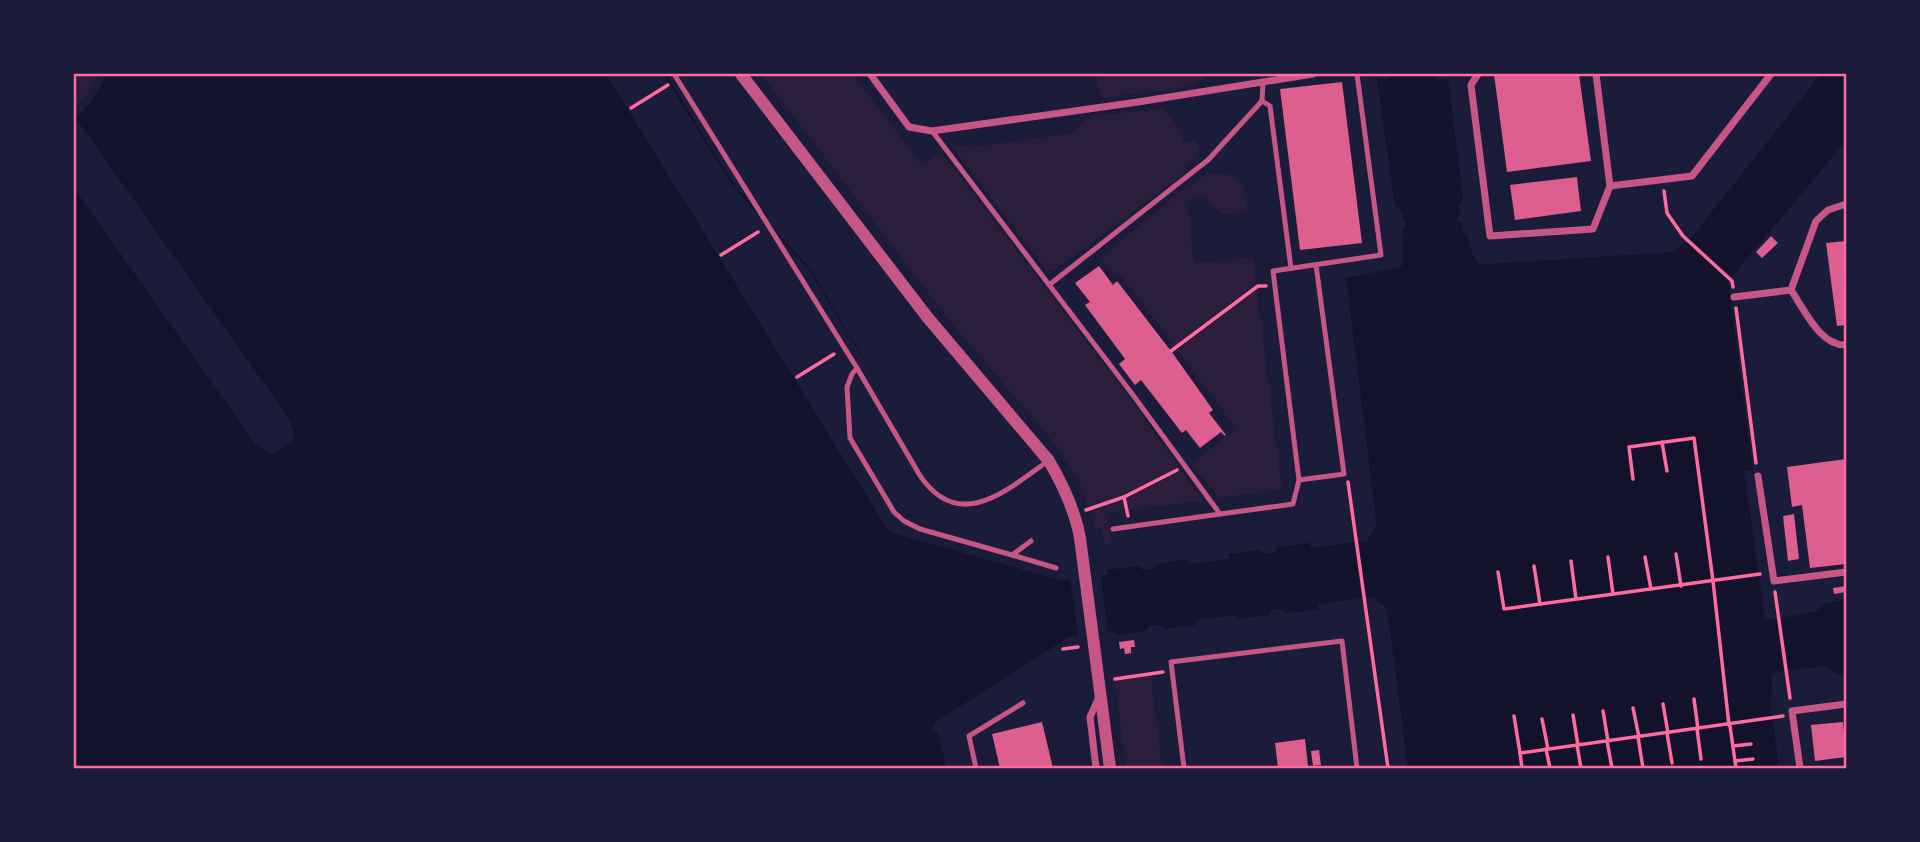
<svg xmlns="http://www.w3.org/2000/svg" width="1920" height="842" viewBox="0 0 1920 842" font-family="'Source Sans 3',sans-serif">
  <rect width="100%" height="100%" fill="#1b1b3a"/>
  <!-- green -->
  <g fill="#2a1e3b">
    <polygon points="74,74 97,74 90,91 74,108"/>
    <polygon points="761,74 853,74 922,165 941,152 1130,398 1203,501 1129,510 1124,495 1089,507 1079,482 1059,449 948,319"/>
    <polygon points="1096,74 1205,74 1204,79 1188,87 1101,98"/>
    <polygon points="1163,109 1180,129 1183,142 1196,141 1199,158 1193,159 1193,161 1185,165 1185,171 1182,175 1054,271 1046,270 951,145 974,147 1072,133 1089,116"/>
    <polygon points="1213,173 1230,175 1243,183 1247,212 1222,214 1203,198 1187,200 1194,263 1253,257 1256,284 1174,346 1119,272 1114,275 1100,258 1186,187 1196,183 1196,181 1201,180 1201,177 1207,176 1206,174"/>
    <polygon points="1257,290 1282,490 1218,498 1192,464 1236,428 1177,350"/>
    <polygon points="1122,500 1125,510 1107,513 1111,544 1105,545 1102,528 1095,529 1090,510"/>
    <polygon points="1151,675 1162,768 1126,768 1115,681"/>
  </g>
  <!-- water -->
  <g fill="#12122b">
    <path d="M106,74H606L889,532L1060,580L1107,575V570L1137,566L1141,567L1142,570L1153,569L1154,565L1157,564L1187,559L1189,564L1229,559V554L1259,550L1264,554L1276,553V549L1279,547L1310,543L1311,548L1366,541L1377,527L1346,278L1396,268L1402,266L1403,262L1401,244L1404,240L1403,229L1406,226L1400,209L1395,206L1377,79H1387V74H1436L1437,80L1448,79L1463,200L1458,204L1460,214L1457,221L1462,223L1464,235H1468L1472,254L1480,264H1489L1673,252L1691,238L1821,74H1846V141L1728,281L1753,470L1744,471L1765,617L1769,620L1815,612L1826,603L1846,600V673L1837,674L1824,666L1776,672L1772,675L1771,707L1779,768H1408L1387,608L1372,597L1318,604L1319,609L1288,613L1284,612L1283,609L1271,610L1268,615L1237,619L1236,615L1196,620V625L1166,629L1162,628L1161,625L1149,626L1146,631L1116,635L1114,631L1069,637L934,723L933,729L938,734L947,768H74V188L255,443L270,454L295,439L289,419L75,117C91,105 100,92 106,74Z"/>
    <polygon points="663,74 666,74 734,185 811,270 904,427 810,271 733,186"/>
  </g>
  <!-- pier -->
  <g fill="#1b1b3a">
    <polygon points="74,116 289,419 295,439 272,455 255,443 74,188 74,185 257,440 271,451 291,437 286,421 74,122"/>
    <polygon points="1101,576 1108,632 1078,636 1070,579"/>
  </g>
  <!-- building -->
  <g fill="#dd5f8e">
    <polygon points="1494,74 1579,74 1591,161 1507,172"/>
    <polygon points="1342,82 1362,243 1300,250 1280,89"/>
    <polygon points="1577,177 1581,211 1515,220 1510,185"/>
    <polygon points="1771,236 1778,243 1762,258 1756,252"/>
    <polygon points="1846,241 1846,325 1837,326 1826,243"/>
    <polygon points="1099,266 1113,285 1117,281 1174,355 1213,410 1209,413 1226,435 1225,436 1221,432 1200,448 1186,430 1182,433 1141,380 1135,385 1119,364 1125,359 1085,305 1090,302 1075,283"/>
    <polygon points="1846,459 1846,564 1810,568 1802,505 1792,507 1787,467"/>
    <polygon points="1794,514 1799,559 1788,561 1783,516"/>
    <polygon points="1846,586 1846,592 1834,594 1833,588"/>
    <polygon points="1134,640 1135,647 1131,647 1131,653 1125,654 1124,648 1120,649 1119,642"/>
    <polygon points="1042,722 1053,768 1000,768 992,734"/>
    <polygon points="1843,722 1846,757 1815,761 1811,725"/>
    <polygon points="1305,739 1308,766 1278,768 1275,743"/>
    <polygon points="1319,750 1321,765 1313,766 1311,751"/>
  </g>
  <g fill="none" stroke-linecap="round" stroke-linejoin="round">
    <!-- path -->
    <g stroke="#ff6b9d" stroke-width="3.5">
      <polyline points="631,108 668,85"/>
      <polyline points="1664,191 1667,213 1683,236 1732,281 1733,287"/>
      <polyline points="721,255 758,232"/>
      <polyline points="1736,308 1756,463"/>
      <polyline points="1171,351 1258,286 1266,286"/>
      <polyline points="797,377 834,354"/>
      <polyline points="1662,442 1667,471"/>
      <polyline points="1633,479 1629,447 1694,438 1713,581 1729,725"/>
      <polyline points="1348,482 1388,768"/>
      <polyline points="1124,497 1177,470"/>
      <polyline points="1086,510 1124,497 1128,516"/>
      <polyline points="1676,554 1681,586"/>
      <polyline points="1608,557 1613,594"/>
      <polyline points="1645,557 1651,589"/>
      <polyline points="1571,561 1576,599"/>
      <polyline points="1534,566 1540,604"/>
      <polyline points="1498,572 1504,609 1760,574"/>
      <polyline points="1775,592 1790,698"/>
      <polyline points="1063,649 1078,647"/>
      <polyline points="1115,679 1163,672"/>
      <polyline points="1694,699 1698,729"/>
      <polyline points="1663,704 1668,733"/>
      <polyline points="1633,708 1639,737"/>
      <polyline points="1603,711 1608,741"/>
      <polyline points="1573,715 1578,745"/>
      <polyline points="1514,716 1520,753"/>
      <polyline points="1542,719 1548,749"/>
      <polyline points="1730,726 1736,768"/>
      <polyline points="1697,729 1701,759"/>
      <polyline points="1667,733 1672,763"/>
      <polyline points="1638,737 1643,768"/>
      <polyline points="1607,741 1612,768"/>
      <polyline points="1577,745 1581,768"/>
      <polyline points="1733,746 1751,744"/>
      <polyline points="1546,749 1550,768"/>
      <polyline points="1735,761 1753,759"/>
      <polyline points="1522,768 1520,753 1783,716"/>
    </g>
    <!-- service -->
    <g stroke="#c65784" stroke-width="5">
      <path d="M674,74L857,368L919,474C958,534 1006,491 1048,461"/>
      <polyline points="1263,81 1262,101 1270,106 1291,268"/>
      <polyline points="932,131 1133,395 1220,514 1293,504 1299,480"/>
      <polyline points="1316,265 1344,474 1299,480 1273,271 1381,255 1357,74"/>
      <polyline points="1049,285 1208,160 1262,101"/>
      <polyline points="857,368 852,374 847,387 850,438 894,512 904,521 920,529 1012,555 1031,541"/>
      <polyline points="1113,529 1220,514"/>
      <polyline points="1012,555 1056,568"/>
      <polyline points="976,768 969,736 1023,703"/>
      <polyline points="1184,768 1171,662 1342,641 1357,768"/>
    </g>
    <!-- minor -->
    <g stroke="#c65784" stroke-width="7">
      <polyline points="870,74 909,127 932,131 1138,102 1313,74"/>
      <polyline points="1478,74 1471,85 1490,236 1593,229 1610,186"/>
      <polyline points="1596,74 1610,186 1692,176 1771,74"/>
      <path d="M1791,290C1804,309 1820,346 1846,345"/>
      <polyline points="1734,297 1791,290 1816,221 1828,210 1846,204"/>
      <polyline points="1758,476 1774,581 1846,572"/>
      <polyline points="1096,768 1090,717 1099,697"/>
      <polyline points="1800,768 1792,711 1846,704"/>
    </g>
    <!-- tertiary -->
    <path stroke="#c65784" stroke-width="12" d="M741,74L928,318L1049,461C1063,485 1075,510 1080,538L1110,768"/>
  </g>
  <!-- border -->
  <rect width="1920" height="842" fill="none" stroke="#1b1b3a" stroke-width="150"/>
  <rect x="75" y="75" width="1770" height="692" fill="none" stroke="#ff6b9d" stroke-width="2.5"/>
</svg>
